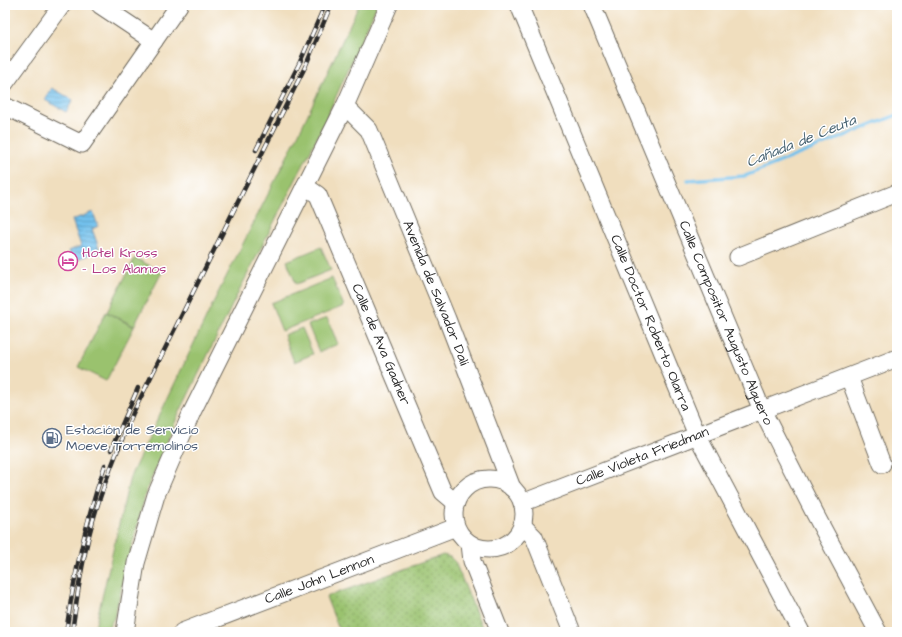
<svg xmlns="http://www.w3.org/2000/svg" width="902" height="637" viewBox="0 0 902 637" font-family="'Architects Daughter',sans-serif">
  <defs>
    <pattern id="grass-dots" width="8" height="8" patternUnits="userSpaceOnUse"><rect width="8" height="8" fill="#9ac26e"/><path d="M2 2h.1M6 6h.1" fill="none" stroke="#7e9e5b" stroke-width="1.8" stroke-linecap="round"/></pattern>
    <pattern id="water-rules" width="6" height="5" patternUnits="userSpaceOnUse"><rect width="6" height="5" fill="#72c1ed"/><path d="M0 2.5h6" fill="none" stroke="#5e9dc0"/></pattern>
  </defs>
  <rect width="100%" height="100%" fill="#fff"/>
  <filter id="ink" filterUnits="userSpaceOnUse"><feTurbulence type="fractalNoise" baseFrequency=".025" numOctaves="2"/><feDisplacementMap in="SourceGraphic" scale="8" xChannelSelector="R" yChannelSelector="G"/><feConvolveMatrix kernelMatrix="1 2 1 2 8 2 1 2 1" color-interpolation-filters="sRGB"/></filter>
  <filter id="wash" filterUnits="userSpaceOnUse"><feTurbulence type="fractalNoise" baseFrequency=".012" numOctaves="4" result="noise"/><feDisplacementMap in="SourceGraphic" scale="16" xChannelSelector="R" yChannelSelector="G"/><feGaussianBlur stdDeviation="0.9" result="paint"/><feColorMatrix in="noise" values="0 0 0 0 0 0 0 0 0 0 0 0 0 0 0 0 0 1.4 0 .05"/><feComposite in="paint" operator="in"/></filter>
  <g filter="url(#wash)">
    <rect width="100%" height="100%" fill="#f0debe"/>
    <!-- grass -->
    <polygon fill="url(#grass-dots)" stroke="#62764c" points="443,555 450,557 455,562 484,632 340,632 326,597"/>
    <!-- park -->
    <g fill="#9ac26e" stroke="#62764c">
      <polygon points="359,5 377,5 321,130 242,285 177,418 146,491 114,618 106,632 94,632 130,477 216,297 299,133"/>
      <polygon points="321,247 331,270 296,284 287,261"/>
      <polygon points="135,258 162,272 134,326 107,312"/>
      <polygon points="332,278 344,306 282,331 271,303"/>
      <polygon points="106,312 134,327 106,381 78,367"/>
      <polygon points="327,318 338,344 319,352 308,325"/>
      <polygon points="302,328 313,354 294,362 284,335"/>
    </g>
    <!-- water -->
    <g fill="url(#water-rules)" stroke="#4e768c">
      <polygon points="52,88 73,100 66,112 45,100"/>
      <polygon points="93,212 98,226 92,229 100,251 73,261 69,251 81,246 72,220"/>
    </g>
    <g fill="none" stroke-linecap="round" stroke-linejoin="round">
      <!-- stream -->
      <polyline stroke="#72c1ed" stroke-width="3.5" points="688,180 745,176 897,115"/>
    </g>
  </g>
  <g filter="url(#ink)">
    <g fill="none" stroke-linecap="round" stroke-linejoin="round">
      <defs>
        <g id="minor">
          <polyline points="100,5 154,41"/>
          <path id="s1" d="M519,5L697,435L801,632"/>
          <path id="s2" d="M592,5L762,410L815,514L878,632"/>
          <polyline points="5,83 62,5"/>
          <polyline points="5,106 82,144 179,5"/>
          <path id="s3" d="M345,106L369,130L447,319L512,488"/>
          <path id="s4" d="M305,186L318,195L443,492L456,503"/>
          <polyline points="738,257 897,193"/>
          <polyline points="849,377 882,464"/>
          <circle cx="489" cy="514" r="35"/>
          <path id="s5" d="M522,503L897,358"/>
          <polyline points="522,525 534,537 572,632"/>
          <polyline points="470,544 472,561 500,632"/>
          <polyline points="125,632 136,563 156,495 192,412 345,106 389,5"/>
          <path id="s6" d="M182,632L456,527"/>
        </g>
      </defs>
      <!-- minor casing -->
      <use href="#minor" stroke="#706a5e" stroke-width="19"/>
      <!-- minor -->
      <use href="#minor" stroke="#fff" stroke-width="17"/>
      <defs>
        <g id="rail">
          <polyline points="256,150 300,62 325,5"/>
          <polyline points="111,450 138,388"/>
          <path d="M66,632C74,575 86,520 105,465"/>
          <path d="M72,632C78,590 84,547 97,507C107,475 120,444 133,413L306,65L331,5"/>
        </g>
      </defs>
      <!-- rail casing -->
      <use href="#rail" stroke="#2b2b2b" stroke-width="4.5"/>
      <!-- rail -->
      <use href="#rail" stroke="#fff" stroke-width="3" stroke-dasharray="9" stroke-linecap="butt"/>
    </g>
  </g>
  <!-- icons -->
  <defs>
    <symbol id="hotel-ring" viewBox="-11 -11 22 22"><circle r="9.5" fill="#fff" stroke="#d1479c" stroke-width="1.5"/><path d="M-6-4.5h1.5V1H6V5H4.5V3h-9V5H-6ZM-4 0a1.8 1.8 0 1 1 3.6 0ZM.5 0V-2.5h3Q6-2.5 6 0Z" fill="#d1479c"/></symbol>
    <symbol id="fuel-ring" viewBox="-11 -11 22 22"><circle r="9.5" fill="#fff" stroke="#5c6f8a" stroke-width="1.5"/><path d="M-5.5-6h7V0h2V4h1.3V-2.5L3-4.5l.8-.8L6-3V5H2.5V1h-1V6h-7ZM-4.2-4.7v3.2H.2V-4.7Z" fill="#5c6f8a"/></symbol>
  </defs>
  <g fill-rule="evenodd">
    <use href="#hotel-ring" x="57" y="250" width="22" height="22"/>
    <use href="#fuel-ring" x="41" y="427" width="22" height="22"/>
  </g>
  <g text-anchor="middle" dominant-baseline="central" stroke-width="3" stroke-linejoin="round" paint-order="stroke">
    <!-- hotel labels -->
    <g font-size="14" fill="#b23c85" stroke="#fff" text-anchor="start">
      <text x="82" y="253">Hotel Kross<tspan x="82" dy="16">- Los Alamos</tspan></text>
    </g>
    <!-- street labels -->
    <g font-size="14" fill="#2b2b2b" stroke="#fff">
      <text stroke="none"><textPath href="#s3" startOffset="210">Avenida de Salvador Dalí</textPath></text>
      <text stroke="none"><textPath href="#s1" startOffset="344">Calle Doctor Roberto Olarra</textPath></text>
      <text stroke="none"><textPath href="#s2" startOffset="345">Calle Compositor Augusto Alguero</textPath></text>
      <text stroke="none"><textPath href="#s4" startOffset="178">Calle de Ava Gadner</textPath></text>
      <text stroke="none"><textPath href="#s5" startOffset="129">Calle Violeta Friedman</textPath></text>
      <text stroke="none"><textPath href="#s6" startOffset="147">Calle John Lennon</textPath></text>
    </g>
    <!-- service labels -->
    <g font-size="14" fill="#4e5e75" stroke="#fff" text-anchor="start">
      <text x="66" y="430">Estación de Servicio<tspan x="66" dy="16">Moeve Torremolinos</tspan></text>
    </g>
    <!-- water labels -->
    <g font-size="15" font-style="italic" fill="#44606f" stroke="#fff">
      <text transform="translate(801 141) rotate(-22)">Cañada de Ceuta</text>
    </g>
  </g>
  <!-- margin -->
  <rect width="902" height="637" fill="none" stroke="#fff" stroke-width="20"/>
</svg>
